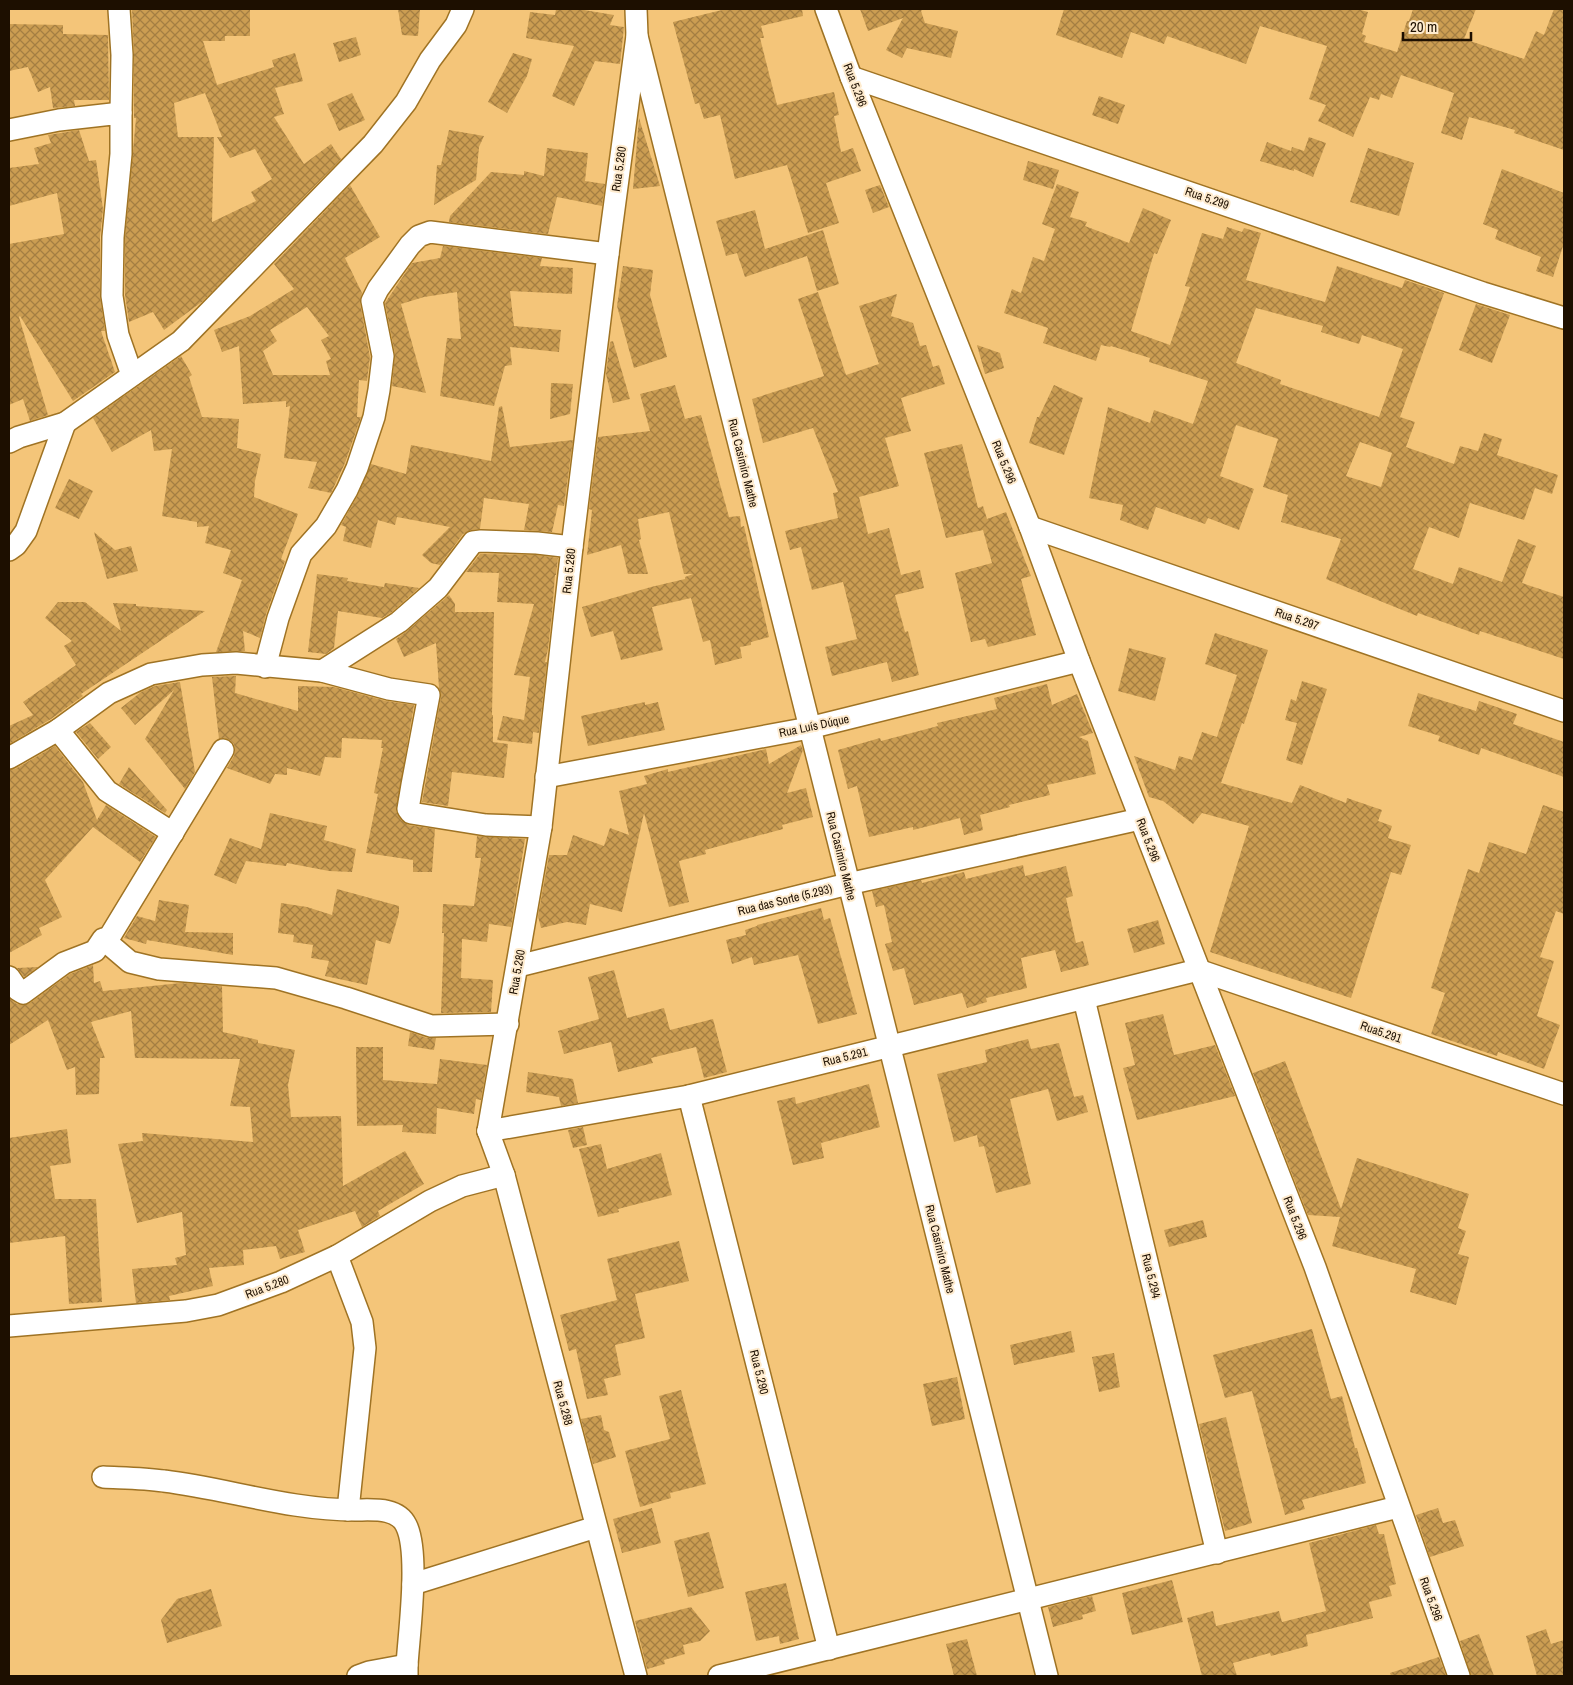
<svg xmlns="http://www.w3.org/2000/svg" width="1573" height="1685" viewBox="0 0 1573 1685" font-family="'Archivo Narrow',sans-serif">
  <defs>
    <pattern id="building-cross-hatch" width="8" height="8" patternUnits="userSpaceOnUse" patternTransform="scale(1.25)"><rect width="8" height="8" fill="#cb9d52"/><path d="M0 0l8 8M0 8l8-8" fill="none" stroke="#a47e42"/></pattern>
  </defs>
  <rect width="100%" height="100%" fill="#f4c579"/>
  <!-- building -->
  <g fill="url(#building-cross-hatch)" fill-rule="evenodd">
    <path d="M132,9H250V36H225V41H203L217,85L274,67L272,60L295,53L303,81L275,88L284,114L274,117L304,164L331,144L341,159L203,301L164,330L153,312L129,322L125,295V238L136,118H134V55ZM205,93L222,137H217L230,158L255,149L272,179L251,192L256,201L212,222L214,137H178L174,103Z"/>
    <polygon points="398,9 420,9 418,36 402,35"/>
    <polygon points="556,9 578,9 614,15 610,25 624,27 620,64 595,61 574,106 552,96 574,46 526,38 530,12 555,15"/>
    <polygon points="726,9 802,9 803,16 761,26 764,38 760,38 777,105 834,92 839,115 834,116 841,152 853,148 861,171 826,183 839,223 808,233 787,165 735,179 720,115 704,119 699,103 695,104 673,22"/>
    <polygon points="860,9 923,9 921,11 925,23 958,31 951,58 907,48 902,58 886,50 903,18 868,31"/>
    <polygon points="1064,9 1357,9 1368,12 1362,34 1366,36 1364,42 1397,52 1407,21 1409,21 1413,9 1476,9 1464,39 1524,59 1536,31 1544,35 1554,9 1564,9 1564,150 1514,133 1515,130 1469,117 1462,140 1441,133 1454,93 1401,75 1392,98 1381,94 1379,100 1370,97 1353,137 1318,121 1326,105 1309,99 1327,46 1260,26 1246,64 1167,36 1164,44 1131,32 1122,58 1056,35"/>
    <polygon points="9,24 63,25 63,34 108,35 109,100 74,100 75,106 53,108 50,87 38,92 28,67 9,71"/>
    <polygon points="356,37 361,55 339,62 333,43"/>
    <polygon points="513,53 532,59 527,76 507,113 488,102"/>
    <polygon points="352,93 365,120 339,131 327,104"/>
    <polygon points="1099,96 1125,105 1118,124 1092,115"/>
    <polygon points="639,118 660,186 633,189"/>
    <polygon points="79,130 89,161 96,160 103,209 100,237 100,296 105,331 101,331 115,372 73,401 20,316 19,317 48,415 30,421 23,399 9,405 9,244 64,234 57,193 9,206 9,168 39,164 34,148 51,143 48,135"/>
    <polygon points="449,130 484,136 479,147 476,180 434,205 437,165 441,165"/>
    <polygon points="1309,137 1326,143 1313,177 1294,169 1294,171 1260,161 1267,142 1291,151 1292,147 1304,151"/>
    <polygon points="547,148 588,153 585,181 605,184 602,206 557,197 548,234 449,222 450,216 491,172 524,175 524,171 544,176"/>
    <polygon points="1368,148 1414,163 1399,216 1350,202"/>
    <polygon points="1028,161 1059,170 1053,189 1023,180"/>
    <polygon points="1502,169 1564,193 1564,243 1553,277 1536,271 1541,257 1495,239 1498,230 1483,224"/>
    <path d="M1057,184L1079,192L1070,217L1087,222L1085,226L1129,243L1143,208L1171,220L1157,254L1154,253L1131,331L1170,345L1190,287L1185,286L1202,233L1223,239L1227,227L1242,232L1244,228L1261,233L1246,280L1325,302L1337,266L1402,288L1405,280L1444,293L1400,417L1415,422L1406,447L1454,464L1460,446L1478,451L1484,433L1502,439L1497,455L1558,475L1552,494L1535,488L1524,520L1470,503L1459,538L1429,527L1413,569L1453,584L1459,567L1502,582L1518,539L1536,546L1522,583L1564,597V659L1480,631L1479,635L1418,613L1417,616L1326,579L1341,539L1281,522L1288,495L1263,487L1278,439L1236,425L1220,476L1254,489L1239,530L1208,518L1205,524L1156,507L1148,530L1120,520L1123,505L1089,498L1108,407L1150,423L1154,410L1193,424L1208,381L1149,362L1150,358L1111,346L1110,347L1101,345L1096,361L1043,343L1048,328L1004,313L1012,289L1021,293L1033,257L1044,261L1055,229L1042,224ZM1256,308L1323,326L1321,332L1359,344L1362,335L1403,349L1379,417L1280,384L1281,380L1236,363ZM1360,442L1392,453L1381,487L1346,476Z"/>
    <path d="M350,185L380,237L345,258L362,293L360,303L370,357L367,381L359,380L357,417H361L345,463L331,493L308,488L317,462L284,458L290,406L286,407V401L243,404L239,346L222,352L214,330L250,316L294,289L274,264ZM307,307L329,336L321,340L331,359L326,361L330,375H273L263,351L277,341L270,330Z"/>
    <polygon points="880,185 889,207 873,213 865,190"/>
    <polygon points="755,210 765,249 823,230 839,284 817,291 807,256 745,277 737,253 726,256 716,221"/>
    <polygon points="443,246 542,258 540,266 573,268 572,294 510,291 514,326 561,330 559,352 510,347 512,365 505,366 494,406 440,396 447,338 461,339 457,292 424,297 401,304 426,393 392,386 395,354 385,303 412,263 440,258"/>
    <polygon points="623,266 653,270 650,295 667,357 634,368 617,306"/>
    <polygon points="818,292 846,375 879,364 859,306 897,294 891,316 913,323 920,346 926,345 933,367 939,365 945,384 901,398 911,431 885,438 899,486 859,497 868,534 889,528 901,575 920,570 924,588 895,595 905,632 908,631 919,675 892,682 887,662 832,676 825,647 857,639 843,582 812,590 801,547 790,550 785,531 838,518 833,493 838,492 813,428 763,443 752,399 824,376 798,299"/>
    <polygon points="1476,304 1510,315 1492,363 1459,350"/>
    <polygon points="613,341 630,399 613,403 606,374 610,342"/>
    <polygon points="977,345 1000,353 1004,368 985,374"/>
    <polygon points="181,356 192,375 189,377 202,417 239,419 237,448 261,454 255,481 254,497 298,514 281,559 285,561 266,614 260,638 243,631 245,651 216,652 242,580 223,573 231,550 205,543 209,526 197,527 197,522 162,516 172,449 154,451 151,430 112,452 93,418"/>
    <polygon points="551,383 573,384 570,414 550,419"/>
    <polygon points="675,385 685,419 701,415 729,517 740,516 741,527 744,526 769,637 751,642 751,645 740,647 742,658 715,665 710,640 703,642 691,598 652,607 663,650 621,660 613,631 591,637 582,607 651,587 685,579 685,577 693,574 684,574 669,512 638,519 641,539 639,540 648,574 628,574 621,545 587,555 592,510 589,509 598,437 650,431 640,394"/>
    <polygon points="1054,385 1083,398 1064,455 1029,443 1037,417 1039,417"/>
    <polygon points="502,406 510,447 573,440 564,506 558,505 552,532 524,530 529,504 484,498 480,529 471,530 463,534 440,565 431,563 422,555 450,527 397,517 395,525 378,520 371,548 343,541 346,527 341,525 358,495 371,464 406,474 411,445 491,461 499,407"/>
    <polygon points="962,444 978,508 983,506 987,519 1006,512 1031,576 1021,579 1036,635 988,647 985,639 971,642 955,573 992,563 983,530 946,538 924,453"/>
    <polygon points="69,479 93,491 79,519 55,508"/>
    <polygon points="94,532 115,550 131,546 138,571 107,579"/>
    <polygon points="480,554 536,555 558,558 556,575 555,575 552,614 548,649 545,662 547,662 539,733 533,732 532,744 497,740 503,716 524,720 530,677 514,675 534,604 497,602 499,573 466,572"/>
    <polygon points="317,574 348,578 347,581 384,587 385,583 419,588 392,612 382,618 338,611 334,648 326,654 308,652"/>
    <polygon points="449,595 455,604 455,612 494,612 492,715 493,715 493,742 508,744 504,778 452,772 448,806 422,802 441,697 439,688 436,643 404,657 396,639 407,631"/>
    <polygon points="58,602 85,602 121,631 113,603 136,604 136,606 205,611 81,694 83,696 51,719 9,744 9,726 33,715 23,702 76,665 64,646 72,641 45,618"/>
    <polygon points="1215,633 1268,650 1244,724 1242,723 1221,783 1292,803 1300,785 1346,803 1347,798 1382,810 1378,821 1392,826 1388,838 1411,845 1401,875 1391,872 1351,998 1210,952 1249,826 1202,813 1193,824 1163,801 1149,797 1134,756 1175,770 1179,756 1192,760 1202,732 1217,737 1237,675 1205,664"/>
    <polygon points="1129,648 1166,658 1155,701 1118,691"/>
    <polygon points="236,676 235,693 298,711 298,686 334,687 386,701 414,705 396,812 401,820 408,825 435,829 432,872 413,872 413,860 366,853 378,794 374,793 383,748 381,748 382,740 342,738 341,758 325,757 320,776 287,768 287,775 275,774 270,784 227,768 234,756 235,750 234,744 230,740 224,738 219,739 212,677"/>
    <polygon points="1302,681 1327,689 1302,765 1286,760 1297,723 1285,720 1291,699 1296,701"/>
    <polygon points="180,682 195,772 185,789 145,739 174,690 135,725 121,708 141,692 155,686"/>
    <polygon points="1047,684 1052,705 1077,694 1093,733 1079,737 1088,741 1096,774 1047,785 1050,795 1009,805 1010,807 980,815 983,830 964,835 960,818 913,830 913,827 869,837 857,786 848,789 838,750 880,738 881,741 938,726 937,723 997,709 994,698"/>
    <polygon points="1418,693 1476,711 1479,701 1517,714 1513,724 1564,742 1564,777 1481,748 1479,755 1438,741 1440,736 1408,726"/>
    <polygon points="645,702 645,705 658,702 665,730 588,746 581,716"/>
    <polygon points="90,723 111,747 98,759 76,732"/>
    <polygon points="801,745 803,750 787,793 806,788 813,817 782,825 783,829 705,850 706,854 679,861 689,902 669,907 644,813 622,912 590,904 586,925 567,922 541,928 538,916 549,855 567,855 573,835 604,846 610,828 629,835 619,791 647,784 644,776 668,769 668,772 766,749 769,764"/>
    <polygon points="55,746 83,782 97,820 106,805 156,837 140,862 93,827 45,880 62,917 39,928 42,935 9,953 9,770 15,769"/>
    <polygon points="129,767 167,810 165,813 119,784"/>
    <polygon points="1543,805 1564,812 1564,914 1556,911 1540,957 1554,961 1537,1016 1560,1025 1544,1069 1498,1052 1497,1056 1431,1034 1445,993 1431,988 1468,869 1479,873 1489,842 1526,854"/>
    <polygon points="270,813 327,826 324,840 356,849 352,872 329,871 287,863 286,866 246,861 236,884 214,875 230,838 261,849"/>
    <polygon points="477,836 525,839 511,927 489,924 487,942 462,939 461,978 493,980 491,1012 441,1013 444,933 442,933 443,904 474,906 481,858 475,858"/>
    <polygon points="1023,865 1025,876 1066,866 1073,896 1066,898 1076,943 1083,941 1089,965 1061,972 1055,950 1021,958 1027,988 986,998 987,1002 967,1008 962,993 914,1005 904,968 893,971 885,944 892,942 884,905 876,907 872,891 921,880 922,883 964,872 966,879"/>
    <polygon points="337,889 399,906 399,913 390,944 376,940 367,985 325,976 329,961 311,958 313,945 293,942 294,935 278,933 281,903 307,907 332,915"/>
    <polygon points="159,900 189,905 185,932 233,933 233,955 147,940 146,944 124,938 137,916 155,921"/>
    <polygon points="821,908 824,920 830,918 857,1014 818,1024 798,955 754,965 752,957 732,964 726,940 746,935 745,930 757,926 757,925"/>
    <polygon points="1158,920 1165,944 1134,953 1127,929"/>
    <polygon points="93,965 94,983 100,981 103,991 181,983 222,986 223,1032 258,1040 258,1043 295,1050 288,1085 291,1117 341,1116 343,1186 405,1151 424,1184 378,1211 380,1216 362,1227 355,1211 298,1230 305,1252 280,1259 276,1246 243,1250 244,1265 209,1268 213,1286 169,1296 170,1300 136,1303 132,1269 177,1265 175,1258 186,1255 182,1212 137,1223 118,1144 143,1141 142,1133 253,1142 250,1107 230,1106 240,1059 135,1058 131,1011 91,1022 105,1058 100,1058 99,1094 76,1095 75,1067 67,1070 48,1020 9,1045 9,998 17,1004 23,1005 30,1003 70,974"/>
    <polygon points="38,967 24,977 17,968"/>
    <polygon points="614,970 627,1018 664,1008 670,1030 713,1019 727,1072 704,1078 696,1047 651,1058 653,1063 618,1072 611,1042 564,1054 558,1031 599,1019 588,977"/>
    <polygon points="1163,1014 1174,1055 1215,1045 1235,1096 1137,1120 1123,1068 1135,1065 1125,1023"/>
    <polygon points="410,1032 427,1038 436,1038 434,1050 408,1046"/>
    <polygon points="1028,1039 1031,1049 1059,1043 1074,1097 1083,1095 1088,1112 1057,1121 1048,1089 1010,1099 1031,1184 996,1193 984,1146 979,1147 977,1135 954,1142 937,1074 987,1062 985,1050"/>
    <polygon points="356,1047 383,1047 383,1080 437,1084 440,1059 487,1065 481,1100 476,1099 474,1114 437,1108 436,1134 402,1132 403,1125 357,1126"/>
    <polygon points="1285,1061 1341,1209 1357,1158 1469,1194 1458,1228 1466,1231 1458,1254 1469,1257 1456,1305 1410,1292 1416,1269 1332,1246 1340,1217 1308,1215 1253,1073"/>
    <polygon points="528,1072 573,1079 578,1103 561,1106 559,1097 526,1092"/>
    <polygon points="869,1084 880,1127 821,1143 824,1158 793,1165 777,1101 795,1097 796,1104"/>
    <polygon points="583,1127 587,1145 573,1148 568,1130"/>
    <polygon points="67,1129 71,1163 50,1166 55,1199 96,1199 102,1302 69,1304 65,1236 9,1243 9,1138"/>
    <polygon points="601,1144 607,1169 661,1153 672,1195 618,1209 619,1212 598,1217 579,1149"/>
    <polygon points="1203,1220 1207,1237 1169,1247 1164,1230"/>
    <polygon points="679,1241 689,1281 635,1294 645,1338 615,1345 621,1375 604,1379 608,1395 587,1399 576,1349 569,1351 560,1315 617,1300 607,1259"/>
    <polygon points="1312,1329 1331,1399 1342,1396 1355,1448 1357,1448 1366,1483 1302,1500 1305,1509 1285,1515 1252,1391 1225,1398 1213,1355"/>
    <polygon points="1071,1331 1075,1352 1014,1365 1010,1345"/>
    <polygon points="1114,1353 1120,1387 1099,1392 1092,1357"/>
    <polygon points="957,1377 965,1419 932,1426 923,1384"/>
    <polygon points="681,1390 706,1484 670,1493 671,1498 640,1507 625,1451 670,1439 659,1396"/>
    <polygon points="601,1415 604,1430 609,1432 616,1457 593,1464 581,1419"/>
    <polygon points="1226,1417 1252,1523 1225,1531 1199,1424"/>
    <polygon points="652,1508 661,1543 622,1553 613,1519"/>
    <polygon points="1438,1508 1443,1523 1455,1520 1464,1546 1430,1557 1416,1515"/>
    <polygon points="1376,1525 1379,1534 1384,1534 1396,1584 1389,1586 1392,1596 1369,1602 1373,1618 1306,1635 1308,1646 1271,1656 1270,1653 1233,1663 1237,1676 1202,1676 1187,1618 1213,1611 1216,1626 1279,1611 1282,1622 1326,1611 1309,1543"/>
    <polygon points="709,1532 724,1588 688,1597 674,1541"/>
    <polygon points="1172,1580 1183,1622 1132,1635 1122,1593"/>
    <polygon points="786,1583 799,1639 780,1644 779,1636 756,1641 745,1592"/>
    <polygon points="211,1589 222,1626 167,1643 161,1620 177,1599"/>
    <polygon points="1092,1596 1096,1611 1082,1615 1083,1619 1053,1627 1048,1607"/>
    <polygon points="691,1607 710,1631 700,1641 683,1645 685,1654 664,1660 665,1664 647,1669 635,1621"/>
    <polygon points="1546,1629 1551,1644 1564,1640 1564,1676 1537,1676 1526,1636"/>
    <polygon points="1479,1634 1494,1676 1471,1676 1460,1641"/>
    <polygon points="967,1639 977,1676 954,1676 946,1644"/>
    <polygon points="1439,1657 1446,1676 1391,1676 1390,1673"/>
  </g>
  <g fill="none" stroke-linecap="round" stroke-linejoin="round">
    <defs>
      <g id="minor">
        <polyline points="119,9 122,55 121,113"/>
        <polyline points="826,9 851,77 1030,527 1079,661 1315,1267 1459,1676"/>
        <polyline points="637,36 1047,1676"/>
        <polyline points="851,77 1483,293 1564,318"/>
        <polyline points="9,130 59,120 121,113 121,154 113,237 112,296 118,335 132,375"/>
        <polyline points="9,442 19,437 65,423 181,341 373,144 406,102 430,60 456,25 463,9"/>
        <polyline points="1030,527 1564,711"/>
        <polyline points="9,550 16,545 26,531 65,423"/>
        <polyline points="265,667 278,618 301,554 326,526 347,490 357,468 374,417 379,390 383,356 372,301 378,289 410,245 419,236 430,232 608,254"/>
        <polyline points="322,671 399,622 438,588 473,542 481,541 537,543 572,547"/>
        <polyline points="58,730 107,791 173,833"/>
        <polyline points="9,758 58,730 109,693 151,674 202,665 236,663 322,671 389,689 429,695 412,785 408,809 411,813 486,825 541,827"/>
        <polyline points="546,777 809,728 1079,661"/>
        <polyline points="107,941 223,750"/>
        <polyline points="518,966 848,884 1140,819"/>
        <polyline points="9,977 18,990 23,993 64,963 95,951 103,939 130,962 159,969 276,978 346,998 431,1026 508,1024"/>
        <polyline points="1084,999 1217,1553"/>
        <polyline points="689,1096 829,1649"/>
        <polyline points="488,1131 541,827 572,547 608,254 637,36 636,9"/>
        <polyline points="488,1131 689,1096 1198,970 1564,1094"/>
        <polyline points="488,1131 504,1175 636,1676"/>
        <polyline points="337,1256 362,1322 365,1348 348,1510"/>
        <polyline points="9,1326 186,1311 218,1305 281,1282 337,1256 430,1201 462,1186 504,1175"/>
        <path d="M103,1477C123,1478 144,1478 164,1481C228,1489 290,1510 355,1510C373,1510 397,1507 406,1525C420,1552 409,1633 407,1665"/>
        <polyline points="413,1584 596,1527"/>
        <polyline points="358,1676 369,1672 407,1665 407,1676"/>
        <polyline points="719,1676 1398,1507"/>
      </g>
    </defs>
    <!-- minor casing -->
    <use href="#minor" stroke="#9f7324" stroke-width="24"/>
    <!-- minor -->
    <use href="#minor" stroke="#fff" stroke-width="21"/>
  </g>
  <g text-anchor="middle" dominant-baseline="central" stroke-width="4" stroke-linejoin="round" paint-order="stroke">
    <!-- street labels -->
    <g font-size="12" fill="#1d0f00" stroke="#feebce">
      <text transform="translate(855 85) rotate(69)">Rua 5.296</text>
      <text transform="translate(619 169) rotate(-82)">Rua 5.280</text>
      <text transform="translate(1207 198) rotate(19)">Rua 5.299</text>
      <text transform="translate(1004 462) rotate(68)">Rua 5.296</text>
      <text transform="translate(743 463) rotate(76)">Rua Casimiro Mathe</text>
      <text transform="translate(569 571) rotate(-84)">Rua 5.280</text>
      <text transform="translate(1297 619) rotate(19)">Rua 5.297</text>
      <text transform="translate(814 726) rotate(-12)">Rua Luís Dúque</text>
      <text transform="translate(1148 840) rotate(69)">Rua 5.296</text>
      <text transform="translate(841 856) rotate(76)">Rua Casimiro Mathe</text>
      <text transform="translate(785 900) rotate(-14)">Rua das Sorte (5.293)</text>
      <text transform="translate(517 972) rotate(-80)">Rua 5.280</text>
      <text transform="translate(1381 1032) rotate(19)">Rua5.291</text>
      <text transform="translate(845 1057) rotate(-14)">Rua 5.291</text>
      <text transform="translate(1295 1218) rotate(69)">Rua 5.296</text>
      <text transform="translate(940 1249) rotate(76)">Rua Casimiro Mathe</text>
      <text transform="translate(1151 1276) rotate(76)">Rua 5.294</text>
      <text transform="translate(267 1287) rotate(-21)">Rua 5.280</text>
      <text transform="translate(759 1372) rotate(76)">Rua 5.290</text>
      <text transform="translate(563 1403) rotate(75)">Rua 5.288</text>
      <text transform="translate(1431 1599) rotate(70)">Rua 5.296</text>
    </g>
  </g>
  <!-- border -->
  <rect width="1573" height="1685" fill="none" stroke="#1d0f00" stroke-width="20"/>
  <!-- scale -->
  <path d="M1403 32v8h68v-8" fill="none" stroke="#1d0f00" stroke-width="2.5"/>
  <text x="1410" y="32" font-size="15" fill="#1d0f00" stroke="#feebce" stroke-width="4" paint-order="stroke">20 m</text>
</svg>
